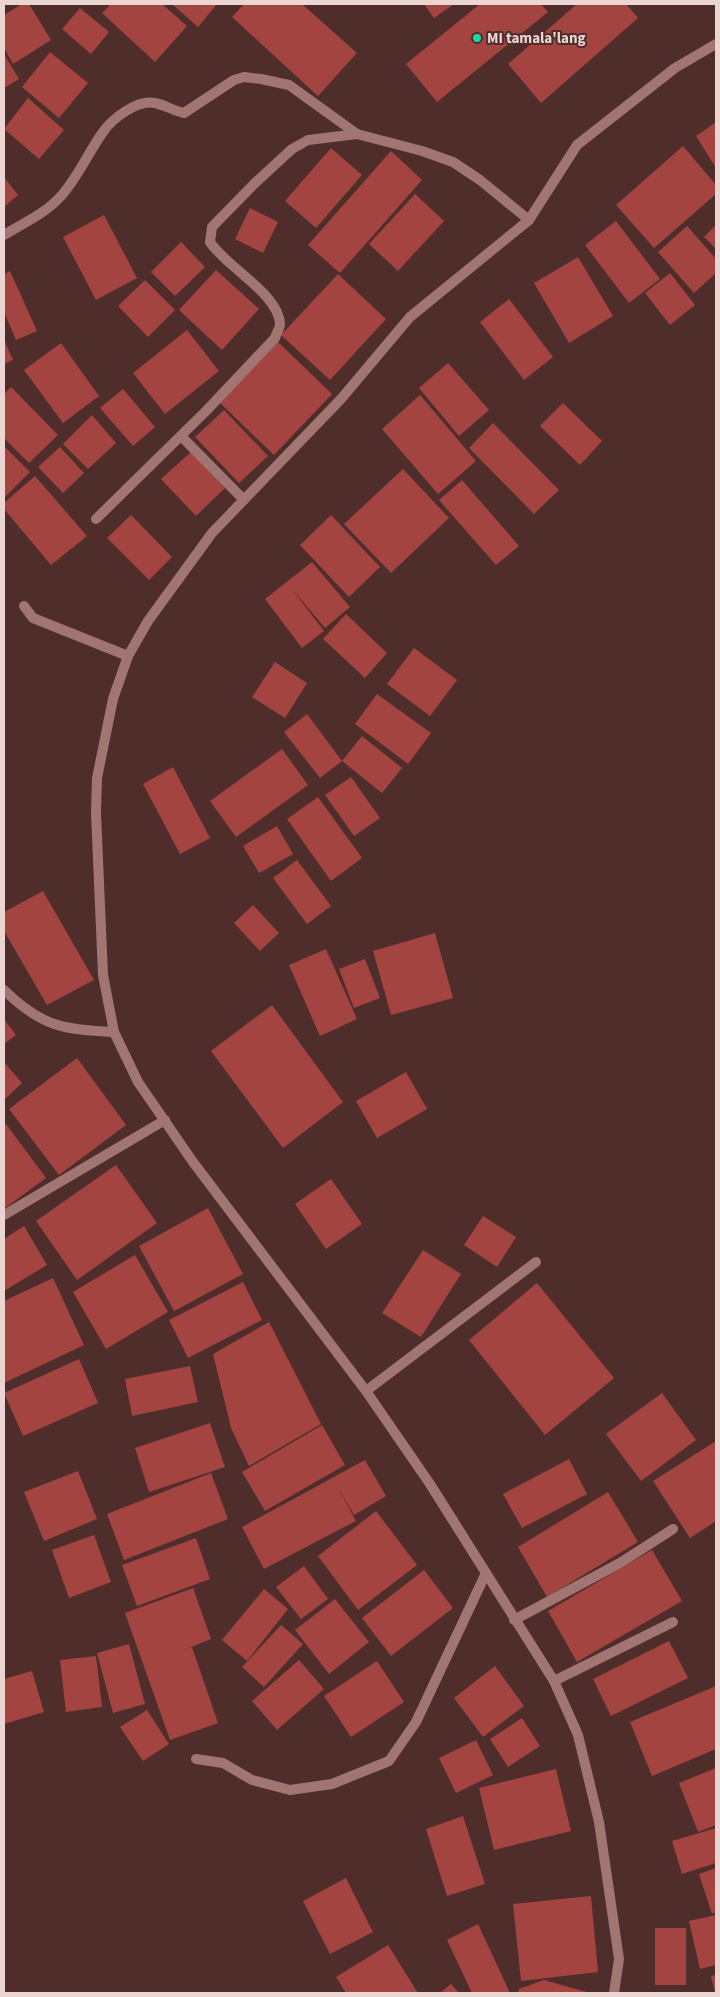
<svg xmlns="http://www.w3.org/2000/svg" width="720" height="1997" viewBox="0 0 720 1997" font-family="'Source Sans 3',sans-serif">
  <rect width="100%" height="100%" fill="#4e2d2b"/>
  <!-- building -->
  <g fill="#a34441">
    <polygon points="22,4 29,4 51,40 13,64 4,48 4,15"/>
    <polygon points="111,4 162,4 187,26 155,62 102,13"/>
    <polygon points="172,4 217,4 198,27"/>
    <polygon points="244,4 302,4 357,53 318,96 232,17"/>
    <polygon points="424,4 454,4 434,18"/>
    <polygon points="480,4 541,4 548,12 437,102 406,64"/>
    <polygon points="577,4 626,4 638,18 541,103 508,64"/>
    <polygon points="80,8 109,32 91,54 62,29"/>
    <polygon points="50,52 88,83 59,118 22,87"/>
    <polygon points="4,54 19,79 4,88"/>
    <polygon points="28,98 64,130 39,159 4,129"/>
    <polygon points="716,122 716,168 696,136"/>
    <polygon points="683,146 716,185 716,194 654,248 616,205"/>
    <polygon points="331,148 362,175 316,228 285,201"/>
    <polygon points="391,151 422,180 340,273 308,245"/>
    <polygon points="4,177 18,195 4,207"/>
    <polygon points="415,194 444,221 398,271 369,244"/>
    <polygon points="250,208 278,222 263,253 235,239"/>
    <polygon points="104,215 137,278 96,300 63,237"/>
    <polygon points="616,221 660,279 629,303 585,245"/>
    <polygon points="716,225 716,249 704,237"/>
    <polygon points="687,226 716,259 716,273 694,293 658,252"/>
    <polygon points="181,242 205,267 175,296 151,272"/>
    <polygon points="578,257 613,316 569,343 534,283"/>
    <polygon points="216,270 259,309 222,350 179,310"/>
    <polygon points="10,271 37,331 16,340 4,312 4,274"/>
    <polygon points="670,273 695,305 670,325 645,293"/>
    <polygon points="338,274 386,319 330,380 281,335"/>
    <polygon points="145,280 175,310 148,337 118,306"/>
    <polygon points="509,299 553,357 524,380 480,322"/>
    <polygon points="187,330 219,371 165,414 133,373"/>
    <polygon points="4,340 13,360 4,364"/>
    <polygon points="277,341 332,394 274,455 219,402"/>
    <polygon points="61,343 99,396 63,423 24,370"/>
    <polygon points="448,363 489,410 459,436 419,388"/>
    <polygon points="11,387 58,435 29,463 4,438 4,394"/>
    <polygon points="123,389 155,427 133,446 100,408"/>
    <polygon points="420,395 476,461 438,494 382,429"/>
    <polygon points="563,403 602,441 580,465 540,426"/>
    <polygon points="224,410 268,456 239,483 195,437"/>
    <polygon points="92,415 116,443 88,469 63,444"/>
    <polygon points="493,423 559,490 534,514 469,448"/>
    <polygon points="4,446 30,472 4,498"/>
    <polygon points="60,447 84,473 63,493 38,467"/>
    <polygon points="191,452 225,488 196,516 161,479"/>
    <polygon points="403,469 449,518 391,573 344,524"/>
    <polygon points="35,476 87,536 51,565 4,509 4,503"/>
    <polygon points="462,480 519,546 496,565 439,500"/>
    <polygon points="131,515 172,557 149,580 107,538"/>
    <polygon points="331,515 380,567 349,597 300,545"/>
    <polygon points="312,562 350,607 325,628 292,589 324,631 302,648 265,599"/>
    <polygon points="346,614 387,653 365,678 323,639"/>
    <polygon points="414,648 457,680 430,716 387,684"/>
    <polygon points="275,662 307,683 285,718 252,697"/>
    <polygon points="377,694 431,733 408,764 355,724"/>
    <polygon points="307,714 342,761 320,778 284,732"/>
    <polygon points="362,736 402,768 382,793 342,761"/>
    <polygon points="282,749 308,785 236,837 210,801"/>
    <polygon points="173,767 210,838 180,854 143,784"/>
    <polygon points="351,777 380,818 354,836 325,795"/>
    <polygon points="318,797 362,858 331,881 287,819"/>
    <polygon points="277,826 293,854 259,873 243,846"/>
    <polygon points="297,860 331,906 307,924 273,878"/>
    <polygon points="43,891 94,980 47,1005 4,931 4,912"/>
    <polygon points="253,905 279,933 260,951 234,923"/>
    <polygon points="435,933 453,998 391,1015 373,951"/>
    <polygon points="326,949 357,1019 320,1036 289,965"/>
    <polygon points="365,959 380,998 354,1008 339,969"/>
    <polygon points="272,1005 343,1102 283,1148 211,1051"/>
    <polygon points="4,1019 16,1035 4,1044"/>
    <polygon points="77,1058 126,1125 59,1175 9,1109"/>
    <polygon points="4,1062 22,1083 4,1100"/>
    <polygon points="406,1072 427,1109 377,1138 356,1101"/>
    <polygon points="6,1124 46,1178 5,1208 4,1126"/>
    <polygon points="116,1165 157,1223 77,1280 36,1221"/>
    <polygon points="331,1179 362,1224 326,1249 295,1204"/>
    <polygon points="208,1208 243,1274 174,1311 139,1246"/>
    <polygon points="483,1216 516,1237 497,1267 464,1245"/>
    <polygon points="24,1226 47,1265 4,1291 4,1239"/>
    <polygon points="423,1250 461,1274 421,1337 382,1313"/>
    <polygon points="135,1255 168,1312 106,1349 73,1292"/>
    <polygon points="53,1278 84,1345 4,1383 4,1301"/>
    <polygon points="243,1282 262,1320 188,1358 169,1320"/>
    <polygon points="537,1283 614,1378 545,1435 469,1340"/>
    <polygon points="269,1322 321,1424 249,1466 231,1428 213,1354"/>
    <polygon points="79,1359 98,1403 23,1436 4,1393"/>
    <polygon points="190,1366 198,1402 132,1416 125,1379"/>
    <polygon points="662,1393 696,1440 641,1481 606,1434"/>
    <polygon points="210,1423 225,1467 149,1492 135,1448"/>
    <polygon points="322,1425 345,1465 265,1511 242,1472"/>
    <polygon points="716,1441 716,1521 690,1538 653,1481"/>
    <polygon points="569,1459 587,1494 522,1528 503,1494"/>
    <polygon points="365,1460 386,1496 354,1515 339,1489 356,1521 264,1569 242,1527"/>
    <polygon points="78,1471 97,1519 44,1541 24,1492"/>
    <polygon points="211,1473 228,1519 124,1560 107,1514"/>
    <polygon points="608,1492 638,1542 547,1597 518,1547"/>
    <polygon points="376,1511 417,1565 358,1610 318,1556"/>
    <polygon points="94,1535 111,1582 69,1598 52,1550"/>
    <polygon points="196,1538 210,1579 137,1606 122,1565"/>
    <polygon points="652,1550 682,1601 577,1662 548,1611"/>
    <polygon points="304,1566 328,1599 301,1619 276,1587"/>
    <polygon points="424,1570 453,1608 391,1656 362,1618"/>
    <polygon points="193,1588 211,1639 181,1651 192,1647 218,1723 170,1740 125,1613"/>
    <polygon points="264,1589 288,1609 247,1661 222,1640"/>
    <polygon points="335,1599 369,1642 329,1674 295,1630"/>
    <polygon points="281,1625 303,1644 264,1687 242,1667"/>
    <polygon points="669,1641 688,1678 611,1716 593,1679"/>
    <polygon points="129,1644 145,1704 113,1713 97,1653"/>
    <polygon points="96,1656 102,1707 66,1712 60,1660"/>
    <polygon points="299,1660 324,1689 277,1730 252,1701"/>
    <polygon points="377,1661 404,1702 351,1737 324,1696"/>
    <polygon points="495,1666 524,1706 483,1737 454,1698"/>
    <polygon points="32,1671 44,1712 4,1724 4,1679"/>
    <polygon points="716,1686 716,1749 652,1776 630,1722"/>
    <polygon points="147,1710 169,1744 143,1761 120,1727"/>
    <polygon points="522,1718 540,1746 508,1767 490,1739"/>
    <polygon points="476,1740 493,1775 456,1793 439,1758"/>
    <polygon points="716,1768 716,1825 698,1832 679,1783"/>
    <polygon points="556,1769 571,1831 494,1850 479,1788"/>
    <polygon points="463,1816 485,1884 447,1896 426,1829"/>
    <polygon points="716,1828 716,1863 682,1874 672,1841"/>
    <polygon points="716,1868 716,1912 712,1914 699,1874"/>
    <polygon points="346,1878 373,1932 330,1954 303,1901"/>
    <polygon points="591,1896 598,1972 521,1981 513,1904"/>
    <polygon points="716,1915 716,1965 700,1969 689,1921"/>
    <polygon points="478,1924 510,1993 472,1993 447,1940"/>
    <rect x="655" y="1928" width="31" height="57"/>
    <polygon points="388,1945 418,1993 346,1993 336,1977"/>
    <polygon points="716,1975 716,1993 715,1993 711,1976"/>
    <polygon points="544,1980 590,1993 518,1993 519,1989"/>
    <polygon points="451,1984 459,1993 440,1993"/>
  </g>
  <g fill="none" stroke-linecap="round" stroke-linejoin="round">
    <!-- street -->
    <g stroke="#a17571" stroke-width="10">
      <path d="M4,235C23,223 45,214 61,196C78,177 88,153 103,132C112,119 137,99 155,103C165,105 174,111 184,113L234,80L244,77L261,79L289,85L357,134"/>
      <polyline points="181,436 244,500"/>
      <path d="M96,519L206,411L275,338C276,334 280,328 280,324C279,294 226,267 210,242L212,227L255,183L292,149L308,140L357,134L422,151L453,162L480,180L529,220"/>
      <polyline points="24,606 33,618 128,656"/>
      <path d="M4,990C41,1026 63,1030 114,1032"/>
      <polyline points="4,1215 165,1120"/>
      <polyline points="366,1391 536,1262"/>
      <polyline points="514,1620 620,1563 673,1529"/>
      <polyline points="554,1681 673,1622"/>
      <polyline points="196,1759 223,1763 252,1780 290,1790 332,1784 389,1761 416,1722 486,1573"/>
      <polyline points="614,1993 619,1959 599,1822 578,1735 554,1681 430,1484 366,1391 193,1162 138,1082 114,1032 103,975 96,813 97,778 113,699 128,656 148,621 212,533 341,399 410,317 529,220 577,145 675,68 716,44"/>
    </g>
  </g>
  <!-- markers -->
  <circle fill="#1dd5b1" stroke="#4e2d2b" stroke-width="2" cx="477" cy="38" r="5"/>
  <g text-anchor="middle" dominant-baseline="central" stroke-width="4" stroke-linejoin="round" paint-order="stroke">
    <!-- poi labels -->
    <g font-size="15" font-weight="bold" fill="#ebd5d3" stroke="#4e2d2b" text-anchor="start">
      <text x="487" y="38">MI tamala'lang</text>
    </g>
  </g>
  <!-- border -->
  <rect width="720" height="1997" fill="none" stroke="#ebd5d3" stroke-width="10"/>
</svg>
